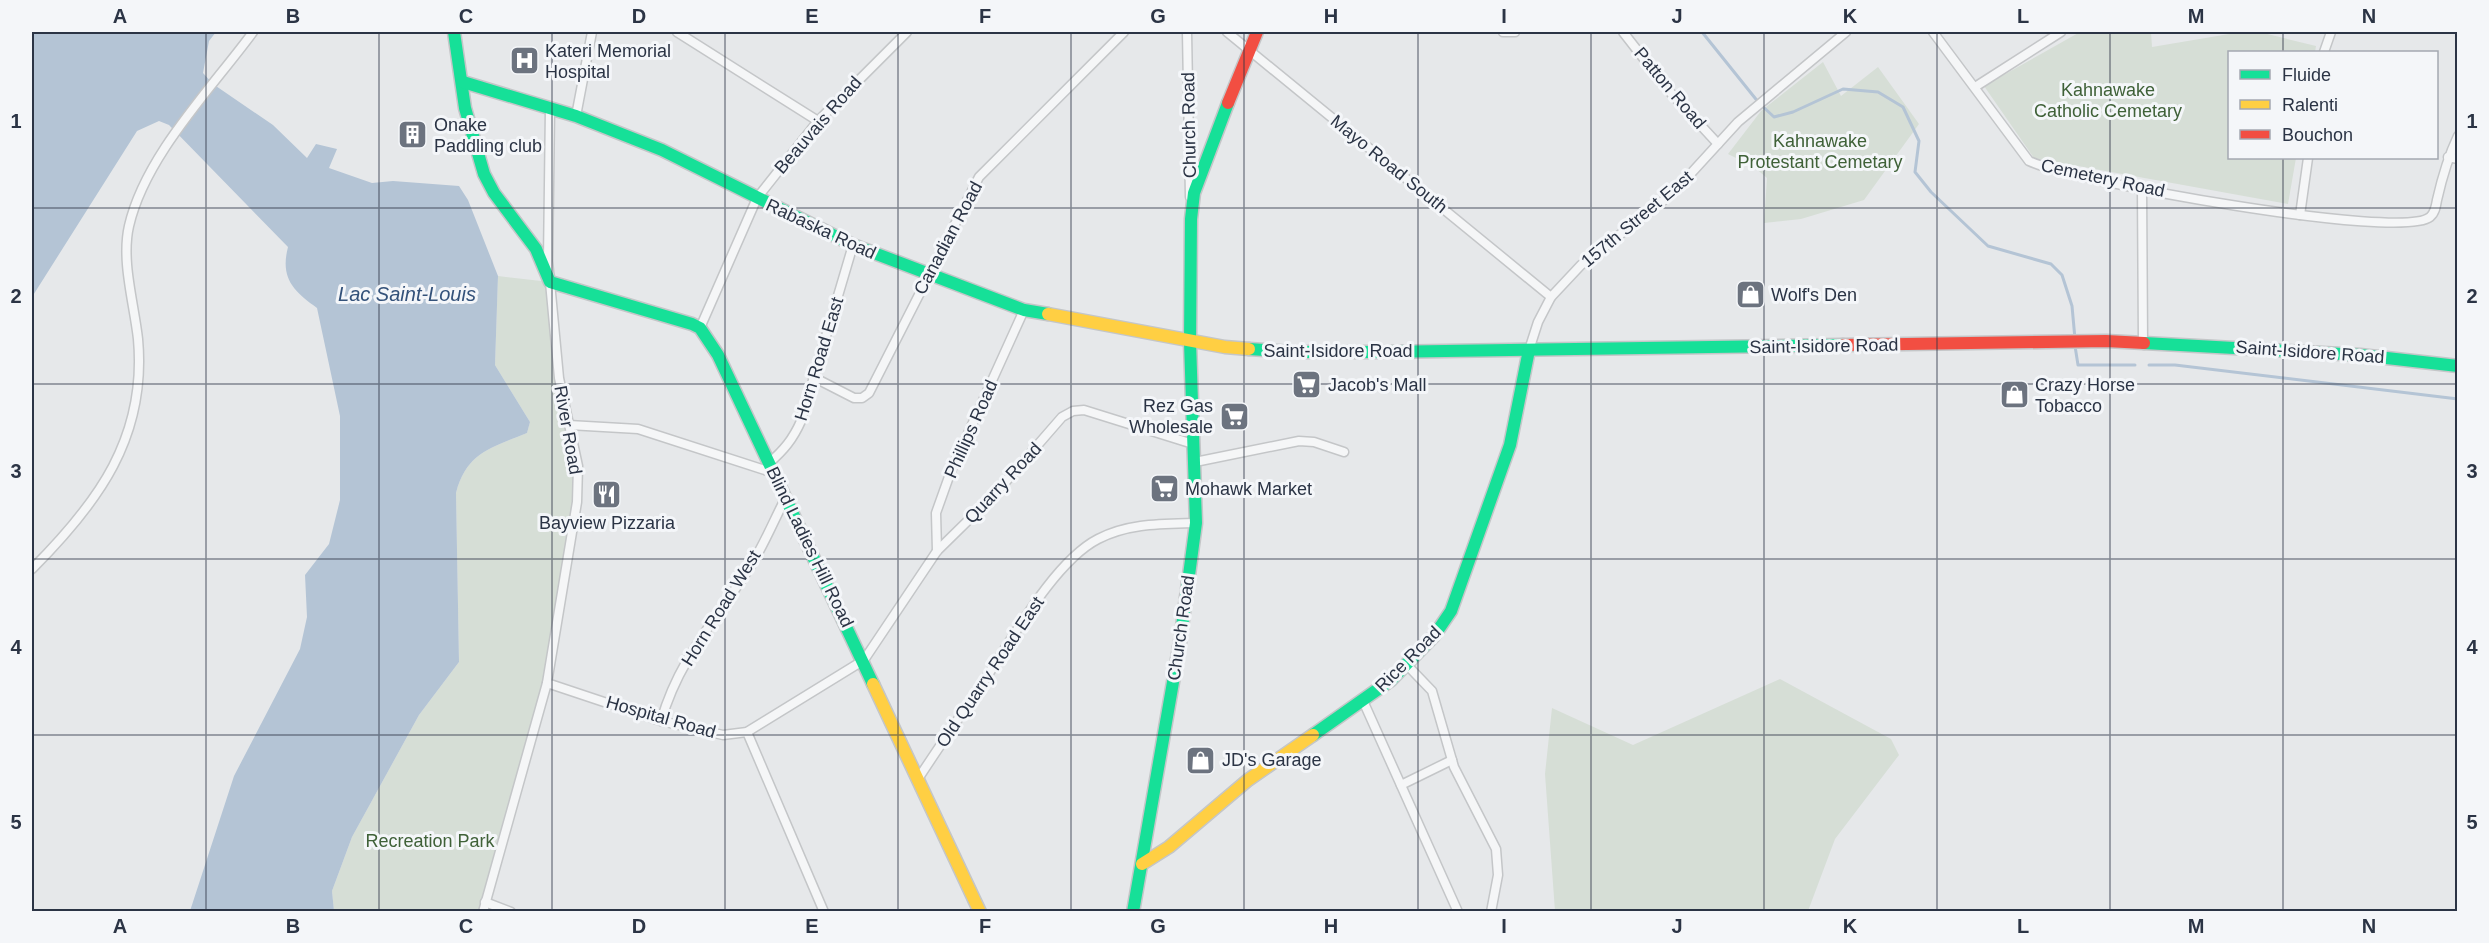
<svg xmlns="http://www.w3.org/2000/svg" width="2489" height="943" viewBox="0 0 2489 943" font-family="Helvetica,sans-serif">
  <rect width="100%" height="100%" fill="#e6e8ea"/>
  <!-- green -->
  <g fill="#d6ded6">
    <polygon points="2080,32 2151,32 2152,47 2241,32 2259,32 2316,46 2315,52 2230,52 2230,158 2296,158 2288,204 2034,158 1984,86"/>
    <polygon points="1823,62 1841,96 1878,67 1919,124 1864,200 1801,219 1764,223 1767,178 1754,167 1728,154 1761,111"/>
    <path d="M498,276L550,282L559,378L578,466L547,683L483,911H334L332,891L352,837L419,715L459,662L456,493C467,452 491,448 527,433L530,422L495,365Z"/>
    <polygon points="1780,679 1891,739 1899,755 1835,839 1808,911 1555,911 1545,774 1552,708 1633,745"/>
  </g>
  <!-- water -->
  <path fill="#b4c4d5" d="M32,32H216L209,41L203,73L213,84L273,125L307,158L316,144L337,149L329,168L372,183L393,181L459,186L468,200L498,276L495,365L530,422L527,433C491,448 467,452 456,493L459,662L419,715L352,837L332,891L334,911H190L234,776L300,649L307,617L305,575L329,544L340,500V416L317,308C293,291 280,278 288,247L169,125L159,121L137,131L32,297Z"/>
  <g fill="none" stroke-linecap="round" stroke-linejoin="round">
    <!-- stream -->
    <g stroke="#b4c4d5" stroke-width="3">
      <polyline points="1702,32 1759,103 1774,117 1793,112 1843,89 1878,92 1903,107 1919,141 1915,172 1931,192 1988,246 2051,264 2062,275 2072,306 2075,339"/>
      <polyline points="2075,346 2078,365 2135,365"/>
      <polyline points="2149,365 2175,365 2458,399"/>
    </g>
    <defs>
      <g id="street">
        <polyline points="677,32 818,121"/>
        <polyline points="1187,32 1190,197"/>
        <polyline points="1227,32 1551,297"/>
        <polyline points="1503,32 1515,32"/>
        <polyline points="1623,32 1669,91 1718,144"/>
        <path d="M1933,32L2029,161C2071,181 2401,241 2430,217C2435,213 2436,206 2437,200C2442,178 2448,157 2458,136"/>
        <polyline points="2324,52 2331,32"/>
        <polyline points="1975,87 2061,32"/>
        <polyline points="576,116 592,32"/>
        <polyline points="2448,157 2458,159"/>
        <polyline points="2142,188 2143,342"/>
        <polyline points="2300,215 2308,158"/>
        <polyline points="700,328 757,198 818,121 907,32"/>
        <polyline points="1529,350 1538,322 1551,297 1581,265 1673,193 1738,122 1846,32"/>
        <polyline points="813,377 854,398 862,398 869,393 979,177 1124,32"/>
        <polyline points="569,425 638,429 774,473"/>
        <polyline points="1195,462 1299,441 1314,442 1344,452"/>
        <path d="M769,463C784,450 793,439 801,421L853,245"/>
        <polyline points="937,551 936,513 951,471 1024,310"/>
        <path d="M32,569C98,503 147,437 138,339C134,303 121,261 129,226C145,156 211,89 253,32"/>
        <polyline points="1407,665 1432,691 1454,767 1496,849 1498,875 1491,912"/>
        <polyline points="547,683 661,721 723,735 747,732 864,660 937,551 995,494 1062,417 1073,411 1084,410 1193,444"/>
        <polyline points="1364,703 1458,912"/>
        <path d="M661,721C679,658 716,620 750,567C764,545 774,520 786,497"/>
        <polyline points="747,732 824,912"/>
        <path d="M918,779C944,739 971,701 997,661C1020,625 1059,559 1098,539C1129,523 1162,524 1196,523"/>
        <polyline points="1401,785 1452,760"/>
        <polyline points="485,902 511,912"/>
        <polyline points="483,912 547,683 577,502 578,466 559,378 548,261 550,108"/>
      </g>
      <g id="fast">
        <polyline points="454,32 465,108 484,174 494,193 536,249 550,282 692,324 700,328 718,355 873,684"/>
        <polyline points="463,82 576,116 662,150 853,245 1024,310 1048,314"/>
        <polyline points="2144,343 2360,355 2458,366"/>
        <polyline points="1249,349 1292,352 1380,352 1843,345"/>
        <polyline points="1313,735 1391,680 1434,636 1451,611 1510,445 1529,350"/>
        <polyline points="1133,912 1180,642 1196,523 1190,342 1191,219 1194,193 1228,103"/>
      </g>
      <g id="slow">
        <polyline points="1048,314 1225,347 1249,349"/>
        <polyline points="873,684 980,912"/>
        <polyline points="1142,864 1169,847 1248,780 1313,735"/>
      </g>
      <g id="jam">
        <polyline points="1228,103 1257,32"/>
        <polyline points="1843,345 2106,341 2144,343"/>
      </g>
    </defs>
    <!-- street casing -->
    <use href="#street" stroke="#c4c6c8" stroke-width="11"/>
    <!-- fast casing -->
    <use href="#fast" stroke="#c4c6c8" stroke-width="15"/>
    <!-- slow casing -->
    <use href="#slow" stroke="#c4c6c8" stroke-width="15"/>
    <!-- jam casing -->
    <use href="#jam" stroke="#c4c6c8" stroke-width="15"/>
    <!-- street -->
    <use href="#street" stroke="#f5f6f7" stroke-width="8"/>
    <!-- fast -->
    <use href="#fast" stroke="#16e098" stroke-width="12"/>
    <!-- slow -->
    <use href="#slow" stroke="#ffcf43" stroke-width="12"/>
    <!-- jam -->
    <use href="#jam" stroke="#f24e42" stroke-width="12"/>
  </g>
  <!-- grid -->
  <path fill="none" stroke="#2b3445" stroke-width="1.5" stroke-opacity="0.55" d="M206,32V912M379,32V912M552,32V912M725,32V912M898,32V912M1071,32V912M1244,32V912M1418,32V912M1591,32V912M1764,32V912M1937,32V912M2110,32V912M2283,32V52M2283,158V912M32,208H2458M32,384H2458M32,559H2458M32,735H2458"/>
  <!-- icons -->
  <defs>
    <symbol id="hospital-square" viewBox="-11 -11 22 22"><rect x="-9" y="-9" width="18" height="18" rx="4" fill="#6c737f" stroke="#f4f6f9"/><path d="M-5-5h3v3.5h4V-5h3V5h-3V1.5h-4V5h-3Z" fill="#fff"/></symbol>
    <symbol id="building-square" viewBox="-11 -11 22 22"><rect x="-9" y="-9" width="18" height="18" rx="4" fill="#6c737f" stroke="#f4f6f9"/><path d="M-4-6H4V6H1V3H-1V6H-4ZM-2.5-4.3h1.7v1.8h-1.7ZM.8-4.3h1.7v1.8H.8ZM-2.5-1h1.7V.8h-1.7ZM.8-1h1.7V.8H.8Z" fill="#fff"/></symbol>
    <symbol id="shop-square" viewBox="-11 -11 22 22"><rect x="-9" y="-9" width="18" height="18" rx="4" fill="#6c737f" stroke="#f4f6f9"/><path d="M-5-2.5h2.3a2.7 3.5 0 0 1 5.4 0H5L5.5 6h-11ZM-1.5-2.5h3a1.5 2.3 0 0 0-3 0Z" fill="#fff"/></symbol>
    <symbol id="supermarket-square" viewBox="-11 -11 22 22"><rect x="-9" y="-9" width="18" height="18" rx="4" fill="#6c737f" stroke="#f4f6f9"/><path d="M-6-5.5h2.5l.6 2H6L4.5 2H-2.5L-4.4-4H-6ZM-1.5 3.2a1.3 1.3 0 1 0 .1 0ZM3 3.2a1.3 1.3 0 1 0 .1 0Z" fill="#fff"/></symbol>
    <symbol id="restaurant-square" viewBox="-11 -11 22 22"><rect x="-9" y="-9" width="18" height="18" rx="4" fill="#6c737f" stroke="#f4f6f9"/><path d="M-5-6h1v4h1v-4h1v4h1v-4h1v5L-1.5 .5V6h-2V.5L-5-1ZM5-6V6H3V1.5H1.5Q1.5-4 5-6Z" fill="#fff"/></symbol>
  </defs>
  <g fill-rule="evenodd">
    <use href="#hospital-square" x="508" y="44" width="33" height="33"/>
    <use href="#building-square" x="396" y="118" width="33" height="33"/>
    <use href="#shop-square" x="1734" y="278" width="33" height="33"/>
    <use href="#supermarket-square" x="1290" y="368" width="33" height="33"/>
    <use href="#shop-square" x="1998" y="378" width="33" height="33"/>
    <use href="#supermarket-square" x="1218" y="400" width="33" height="33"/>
    <use href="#supermarket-square" x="1148" y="472" width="33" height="33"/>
    <use href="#restaurant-square" x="590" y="478" width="33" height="33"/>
    <use href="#shop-square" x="1184" y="744" width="33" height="33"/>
  </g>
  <g text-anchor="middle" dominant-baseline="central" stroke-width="6" stroke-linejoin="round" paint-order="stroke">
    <!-- poi labels -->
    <g font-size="18" fill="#2b3445" stroke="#f4f6f9" text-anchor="start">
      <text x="545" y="51">Kateri Memorial<tspan x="545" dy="21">Hospital</tspan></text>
      <text x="434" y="125">Onake<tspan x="434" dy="21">Paddling club</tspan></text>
      <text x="1771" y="295">Wolf's Den</text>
      <text x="1328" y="385">Jacob's Mall</text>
      <text x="2035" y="385">Crazy Horse<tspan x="2035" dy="21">Tobacco</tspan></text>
      <text x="1213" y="406" text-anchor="end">Rez Gas<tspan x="1213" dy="21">Wholesale</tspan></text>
      <text x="1185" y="489">Mohawk Market</text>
      <text x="607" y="523" text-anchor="middle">Bayview Pizzaria</text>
      <text x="1222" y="760">JD's Garage</text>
    </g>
    <!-- street labels -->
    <g font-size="18" fill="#2b3445" stroke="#f4f6f9">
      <text transform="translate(1670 88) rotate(50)">Patton Road</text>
      <text transform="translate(818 125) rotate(-49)">Beauvais Road</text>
      <text transform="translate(1189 125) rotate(-91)">Church Road</text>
      <text transform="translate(1389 164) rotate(39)">Mayo Road South</text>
      <text transform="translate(2103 178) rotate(12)">Cemetery Road</text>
      <text transform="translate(1637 219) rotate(-40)">157th Street East</text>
      <text transform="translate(821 229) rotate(25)">Rabaska Road</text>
      <text transform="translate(948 238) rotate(-62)">Canadian Road</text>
      <text transform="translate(1824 346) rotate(-1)">Saint-Isidore Road</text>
      <text x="1338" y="351">Saint-Isidore Road</text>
      <text transform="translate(2310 352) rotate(4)">Saint-Isidore Road</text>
      <text transform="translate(819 359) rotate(-73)">Horn Road East</text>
      <text transform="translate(971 429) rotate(-66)">Phillips Road</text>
      <text transform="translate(568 430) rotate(80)">River Road</text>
      <text transform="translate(1003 483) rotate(-47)">Quarry Road</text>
      <text transform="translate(810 547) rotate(64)">Blind Ladies Hill Road</text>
      <text transform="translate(721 608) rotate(-58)">Horn Road West</text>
      <text transform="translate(1181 628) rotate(-82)">Church Road</text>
      <text transform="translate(1408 659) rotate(-45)">Rice Road</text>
      <text transform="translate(990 672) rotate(-56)">Old Quarry Road East</text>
      <text transform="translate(661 717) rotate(16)">Hospital Road</text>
    </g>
    <!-- park labels -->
    <g font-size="18" fill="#3f6138" stroke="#f4f6f9">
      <text x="2108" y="90">Kahnawake<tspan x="2108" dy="21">Catholic Cemetary</tspan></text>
      <text x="1820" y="141">Kahnawake<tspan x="1820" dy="21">Protestant Cemetary</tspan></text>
      <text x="430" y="841">Recreation Park</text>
    </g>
    <!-- water labels -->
    <g font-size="20" font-style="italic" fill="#34527a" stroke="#f4f6f9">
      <text x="407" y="294">Lac Saint-Louis</text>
    </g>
  </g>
  <!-- border -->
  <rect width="2489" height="943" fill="none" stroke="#f4f6f9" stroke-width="66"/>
  <!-- legend -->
  <rect x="2228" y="51" width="210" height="108" fill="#f4f6f9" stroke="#a4a8b1" stroke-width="1.5"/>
  <rect x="2240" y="70" width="30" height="9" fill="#16e098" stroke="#a4a8b1" stroke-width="1.5"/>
  <text x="2282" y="81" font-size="18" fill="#2b3445">Fluide</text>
  <rect x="2240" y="100" width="30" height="9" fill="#ffcf43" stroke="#a4a8b1" stroke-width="1.5"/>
  <text x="2282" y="111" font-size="18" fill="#2b3445">Ralenti</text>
  <rect x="2240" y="130" width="30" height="9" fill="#f24e42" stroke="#a4a8b1" stroke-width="1.5"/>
  <text x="2282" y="141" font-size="18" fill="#2b3445">Bouchon</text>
  <rect x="33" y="33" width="2423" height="877" fill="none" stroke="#2b3445" stroke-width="2"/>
  <g font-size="20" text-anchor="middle" font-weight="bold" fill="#2b3445">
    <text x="120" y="23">A</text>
    <text x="293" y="23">B</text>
    <text x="466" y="23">C</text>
    <text x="639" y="23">D</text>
    <text x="812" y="23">E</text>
    <text x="985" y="23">F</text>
    <text x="1158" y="23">G</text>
    <text x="1331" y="23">H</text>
    <text x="1504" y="23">I</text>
    <text x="1677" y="23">J</text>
    <text x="1850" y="23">K</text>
    <text x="2023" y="23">L</text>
    <text x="2196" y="23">M</text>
    <text x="2369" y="23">N</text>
    <text x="16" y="128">1</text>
    <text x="2472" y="128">1</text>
    <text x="16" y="303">2</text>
    <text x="2472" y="303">2</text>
    <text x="16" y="478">3</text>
    <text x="2472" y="478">3</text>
    <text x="16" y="654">4</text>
    <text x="2472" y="654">4</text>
    <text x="16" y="829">5</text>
    <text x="2472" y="829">5</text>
    <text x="120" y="933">A</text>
    <text x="293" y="933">B</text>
    <text x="466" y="933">C</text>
    <text x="639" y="933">D</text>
    <text x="812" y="933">E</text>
    <text x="985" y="933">F</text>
    <text x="1158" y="933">G</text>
    <text x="1331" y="933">H</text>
    <text x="1504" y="933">I</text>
    <text x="1677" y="933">J</text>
    <text x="1850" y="933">K</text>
    <text x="2023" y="933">L</text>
    <text x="2196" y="933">M</text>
    <text x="2369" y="933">N</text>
  </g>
</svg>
